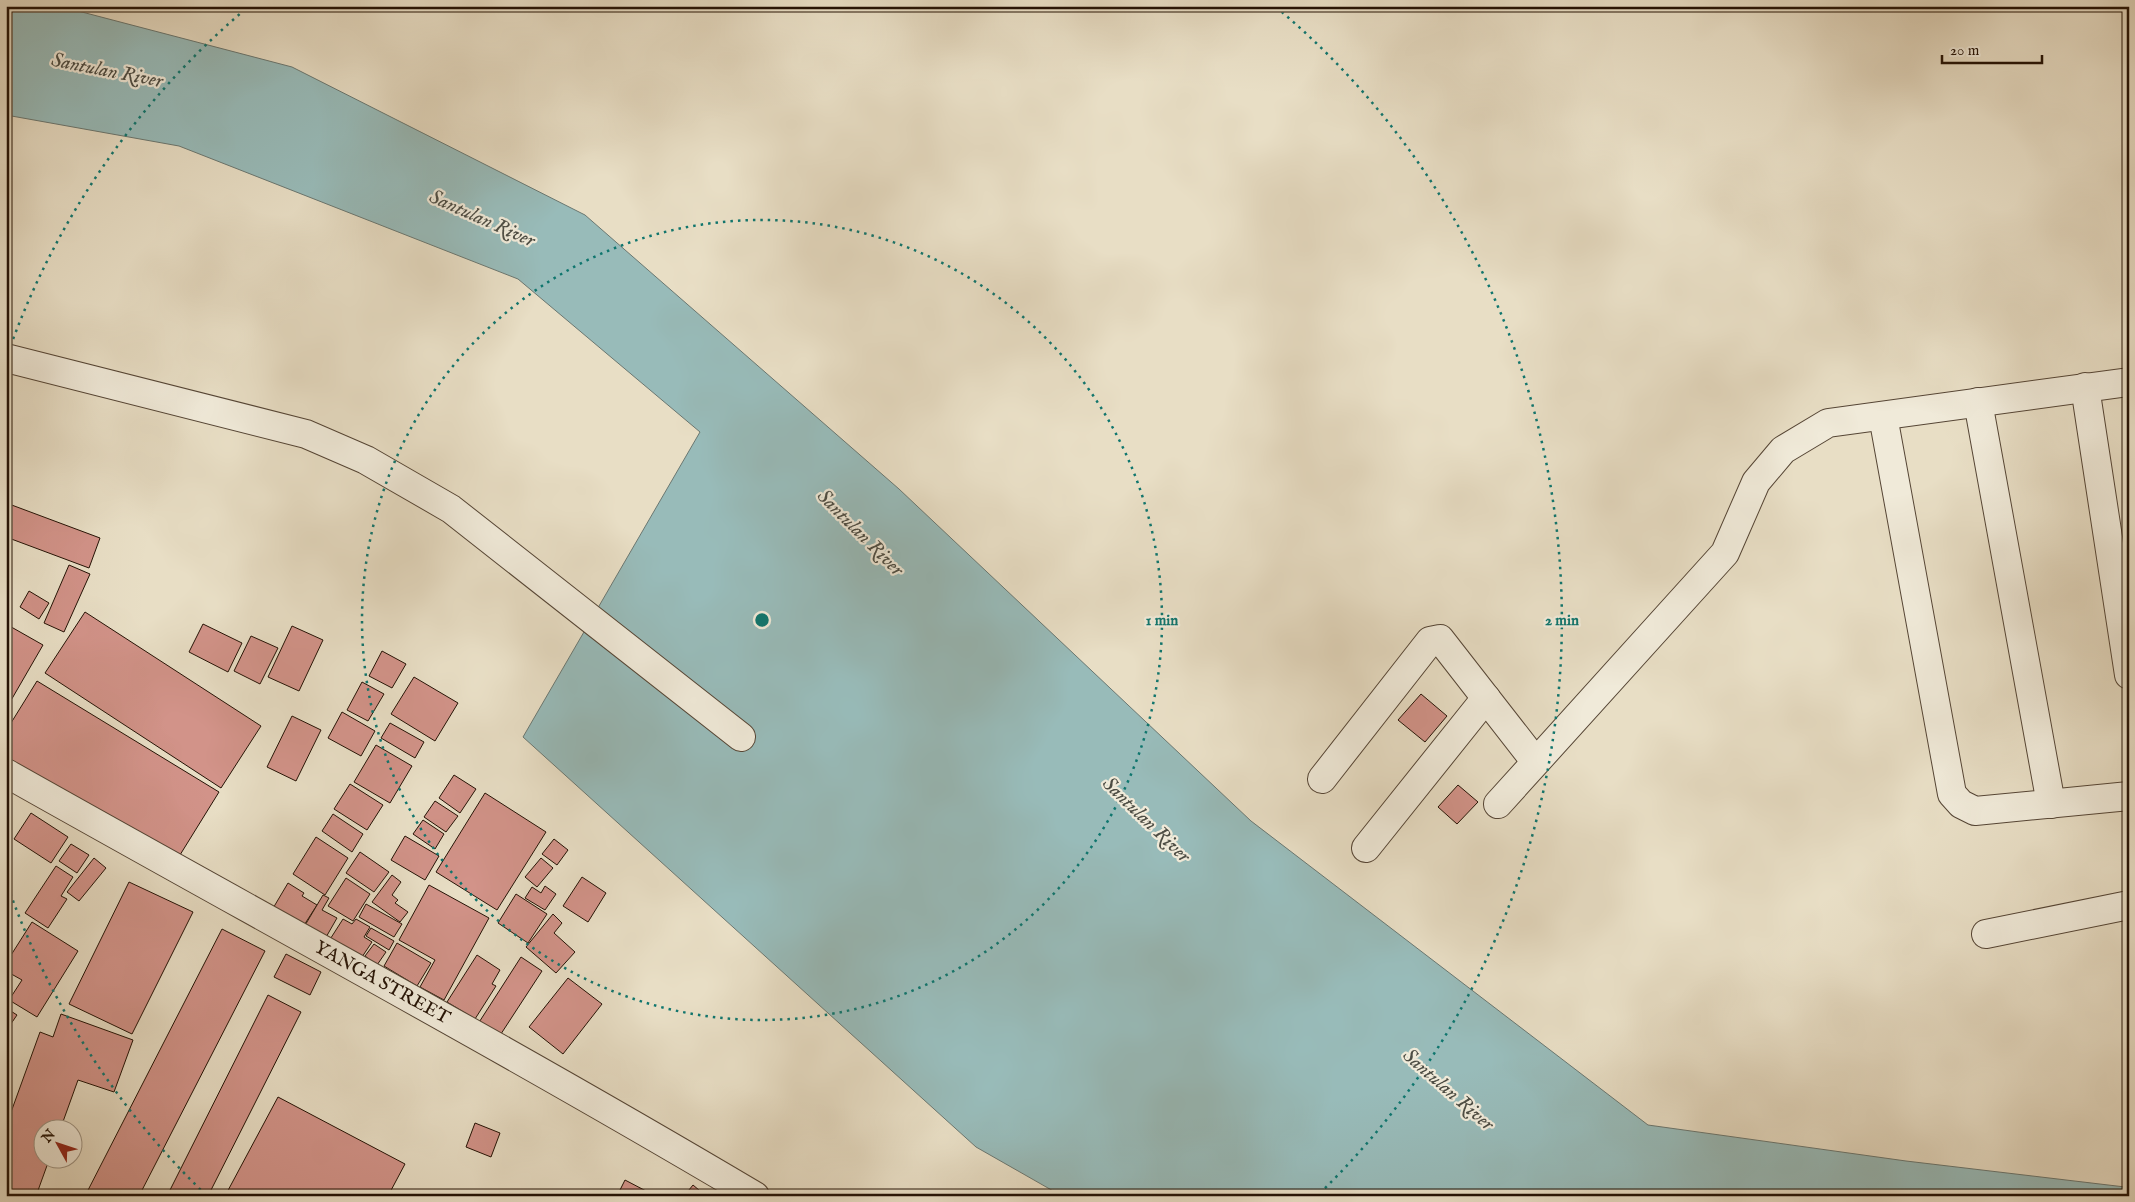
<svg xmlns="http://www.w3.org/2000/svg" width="2135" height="1202" viewBox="0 0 2135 1202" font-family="'IM FELL English',serif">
  <rect width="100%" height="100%" fill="#e8dec5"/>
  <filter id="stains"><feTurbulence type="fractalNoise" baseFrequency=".004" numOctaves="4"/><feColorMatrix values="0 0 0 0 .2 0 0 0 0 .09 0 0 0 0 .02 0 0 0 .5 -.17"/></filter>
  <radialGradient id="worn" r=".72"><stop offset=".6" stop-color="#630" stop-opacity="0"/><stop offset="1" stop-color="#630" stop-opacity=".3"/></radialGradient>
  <!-- water -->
  <polygon fill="#98bbb9" stroke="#6a7771" points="6,6 59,6 292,67 585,215 899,489 1251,821 1648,1125 1906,1161 2125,1187 2129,1189 2129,1196 1062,1196 976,1147 523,737 700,432 518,279 179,146 6,115"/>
  <!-- building -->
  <g fill="#d29389" stroke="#241205">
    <polygon points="9,504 100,538 89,568 6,537 6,510"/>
    <polygon points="69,565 90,574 64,632 44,623"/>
    <polygon points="29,591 49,603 39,619 20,607"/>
    <polygon points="85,612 261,726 221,788 45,673"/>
    <polygon points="6,624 43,645 6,709"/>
    <polygon points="203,624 242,643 228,672 189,652"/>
    <polygon points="292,626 323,640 299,691 268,677"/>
    <polygon points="251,636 278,648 260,684 234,671"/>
    <polygon points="382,651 406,664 392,688 369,676"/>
    <polygon points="414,677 458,703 435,741 391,714"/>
    <polygon points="37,681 219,792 175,863 6,760 6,731"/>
    <polygon points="362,682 384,694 368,721 347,710"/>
    <polygon points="1421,694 1447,716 1425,742 1398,720"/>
    <polygon points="342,712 375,731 361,756 328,738"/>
    <polygon points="292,716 321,730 296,781 267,767"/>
    <polygon points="390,723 424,742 415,758 381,738"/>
    <polygon points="376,745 412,766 390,803 354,782"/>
    <polygon points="454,775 476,789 460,813 439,798"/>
    <polygon points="350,784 383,805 367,830 334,809"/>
    <polygon points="1458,785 1478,802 1457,824 1438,807"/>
    <polygon points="485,793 546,832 497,910 436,872"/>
    <polygon points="435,801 458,816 446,832 424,817"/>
    <polygon points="31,813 68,837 51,863 14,839"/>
    <polygon points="333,814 363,834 352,852 322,831"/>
    <polygon points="423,820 444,834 435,849 413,834"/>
    <polygon points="405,836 439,856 425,880 391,860"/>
    <polygon points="316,837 348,858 325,895 293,874"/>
    <polygon points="554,839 568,850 557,865 542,854"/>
    <polygon points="71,844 89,855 77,873 59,861"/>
    <polygon points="360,852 389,872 374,892 346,873"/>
    <polygon points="94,858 106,868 79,901 67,892"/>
    <polygon points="541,858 553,868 537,887 525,877"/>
    <polygon points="56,866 73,877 61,896 67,899 48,928 25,913"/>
    <polygon points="392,875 401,882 392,895 398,900 395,903 408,912 400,922 372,902"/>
    <polygon points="582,877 606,893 588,922 563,906"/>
    <polygon points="346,878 370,894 353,921 328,906"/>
    <polygon points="129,882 193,912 132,1034 69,1004"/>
    <polygon points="288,883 304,893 302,896 317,905 299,933 269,915"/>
    <polygon points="429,885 489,918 444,1000 420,987 435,960 399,940"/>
    <polygon points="545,886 556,894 545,910 525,898 532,887 541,893"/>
    <polygon points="516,894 547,914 528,943 498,923"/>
    <polygon points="323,895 329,898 322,910 337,918 325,939 304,927"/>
    <polygon points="366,904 402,924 394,937 359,917"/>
    <polygon points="553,914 562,923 554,933 575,952 556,973 526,947"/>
    <polygon points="343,919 352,924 356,919 370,927 364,937 372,942 358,963 327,944"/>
    <polygon points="32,922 78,951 37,1017 9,1000 22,980 6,971 6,963"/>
    <polygon points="371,928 394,941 389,950 366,936"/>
    <polygon points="222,929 265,951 139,1196 85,1196"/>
    <polygon points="397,943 431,963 417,986 384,966"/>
    <polygon points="374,944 386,952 377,965 365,956"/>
    <polygon points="286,954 321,972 310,995 274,977"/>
    <polygon points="477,955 500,970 492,984 496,986 475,1019 447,1002"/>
    <polygon points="521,957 542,971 497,1040 476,1027"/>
    <polygon points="568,978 602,1004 563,1054 529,1027"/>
    <polygon points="268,995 301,1012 208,1196 167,1196"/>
    <polygon points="6,1008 17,1015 6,1031"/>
    <polygon points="61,1014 133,1040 114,1092 78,1080 60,1130 42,1130 42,1160 49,1160 36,1196 9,1196 6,1195 6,1126 40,1032 53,1037"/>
    <polygon points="278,1097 405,1164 388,1196 225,1196"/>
    <polygon points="475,1123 500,1133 491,1157 466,1147"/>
    <polygon points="625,1180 646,1191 644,1196 617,1196"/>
    <polygon points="693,1185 706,1196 684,1196"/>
  </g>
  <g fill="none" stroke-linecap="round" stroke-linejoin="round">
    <defs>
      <g id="minor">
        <polyline points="6,358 306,434 366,460 451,509 741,737"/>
        <polyline points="2085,387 2129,675"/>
        <polyline points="1978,402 2051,804"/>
        <polyline points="1883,416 1952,794 1961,804 1975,811 2129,796"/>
        <path d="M6,773C256,914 509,1050 755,1196"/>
        <polyline points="1322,779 1430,641 1440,639 1535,761"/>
        <polyline points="1498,804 1725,553 1756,482 1783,450 1828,423 2129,382"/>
        <polyline points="1366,848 1486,698"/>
        <polyline points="1986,934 2129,905"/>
      </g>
    </defs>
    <!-- minor casing -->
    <use href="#minor" stroke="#554535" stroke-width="30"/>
    <!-- minor -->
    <use href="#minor" stroke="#f0ead9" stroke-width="28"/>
  </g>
  <!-- distance rings -->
  <g fill="none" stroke="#0f766e" stroke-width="2.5" stroke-dasharray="2.5 5">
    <circle cx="762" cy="620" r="400"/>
    <path d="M206 1195A800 800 0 0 1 8 887M8 353A800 800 0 0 1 248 7M1276 7A800 800 0 0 1 1318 1195"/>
  </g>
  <g text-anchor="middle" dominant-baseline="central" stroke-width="4.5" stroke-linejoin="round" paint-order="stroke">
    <!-- street labels -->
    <g font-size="19" fill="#241205" stroke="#f0ead9">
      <text transform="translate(382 983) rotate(29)">YANGA STREET</text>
    </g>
    <!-- water labels -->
    <g font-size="20" font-style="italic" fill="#4d4d44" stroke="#f0ead9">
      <text transform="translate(107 71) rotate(11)">Santulan River</text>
      <text transform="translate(482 219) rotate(24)">Santulan River</text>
      <text transform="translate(860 533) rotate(45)">Santulan River</text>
      <text transform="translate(1146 820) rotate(44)">Santulan River</text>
      <text transform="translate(1448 1090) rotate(41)">Santulan River</text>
    </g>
  </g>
  <circle cx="762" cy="620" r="8" fill="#0f766e" stroke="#f0ead9" stroke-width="2.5"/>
  <g font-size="15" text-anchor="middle" font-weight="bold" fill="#0f766e" stroke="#f0ead9" stroke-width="4.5" stroke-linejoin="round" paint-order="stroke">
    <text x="1162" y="625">1 min</text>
    <text x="1562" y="625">2 min</text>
  </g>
  <!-- margin -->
  <rect width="2135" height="1202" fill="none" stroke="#e8dec5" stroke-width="25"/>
  <rect x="8" y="8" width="2120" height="1187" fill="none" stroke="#241205" stroke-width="2.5"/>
  <rect x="12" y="12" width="2110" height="1177" fill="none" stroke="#241205"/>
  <!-- north arrow -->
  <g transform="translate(58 1144) rotate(310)"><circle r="24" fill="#f0ead9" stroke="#9e9484"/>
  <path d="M0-4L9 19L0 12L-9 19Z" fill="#8f2418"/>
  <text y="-8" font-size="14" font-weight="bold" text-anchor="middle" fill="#241205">N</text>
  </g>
  <!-- scale -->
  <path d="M1942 55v8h100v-8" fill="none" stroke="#241205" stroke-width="2.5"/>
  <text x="1950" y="55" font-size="15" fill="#241205" stroke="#f0ead9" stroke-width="4" paint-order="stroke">20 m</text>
  <rect width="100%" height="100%" filter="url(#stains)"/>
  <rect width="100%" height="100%" fill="url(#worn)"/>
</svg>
